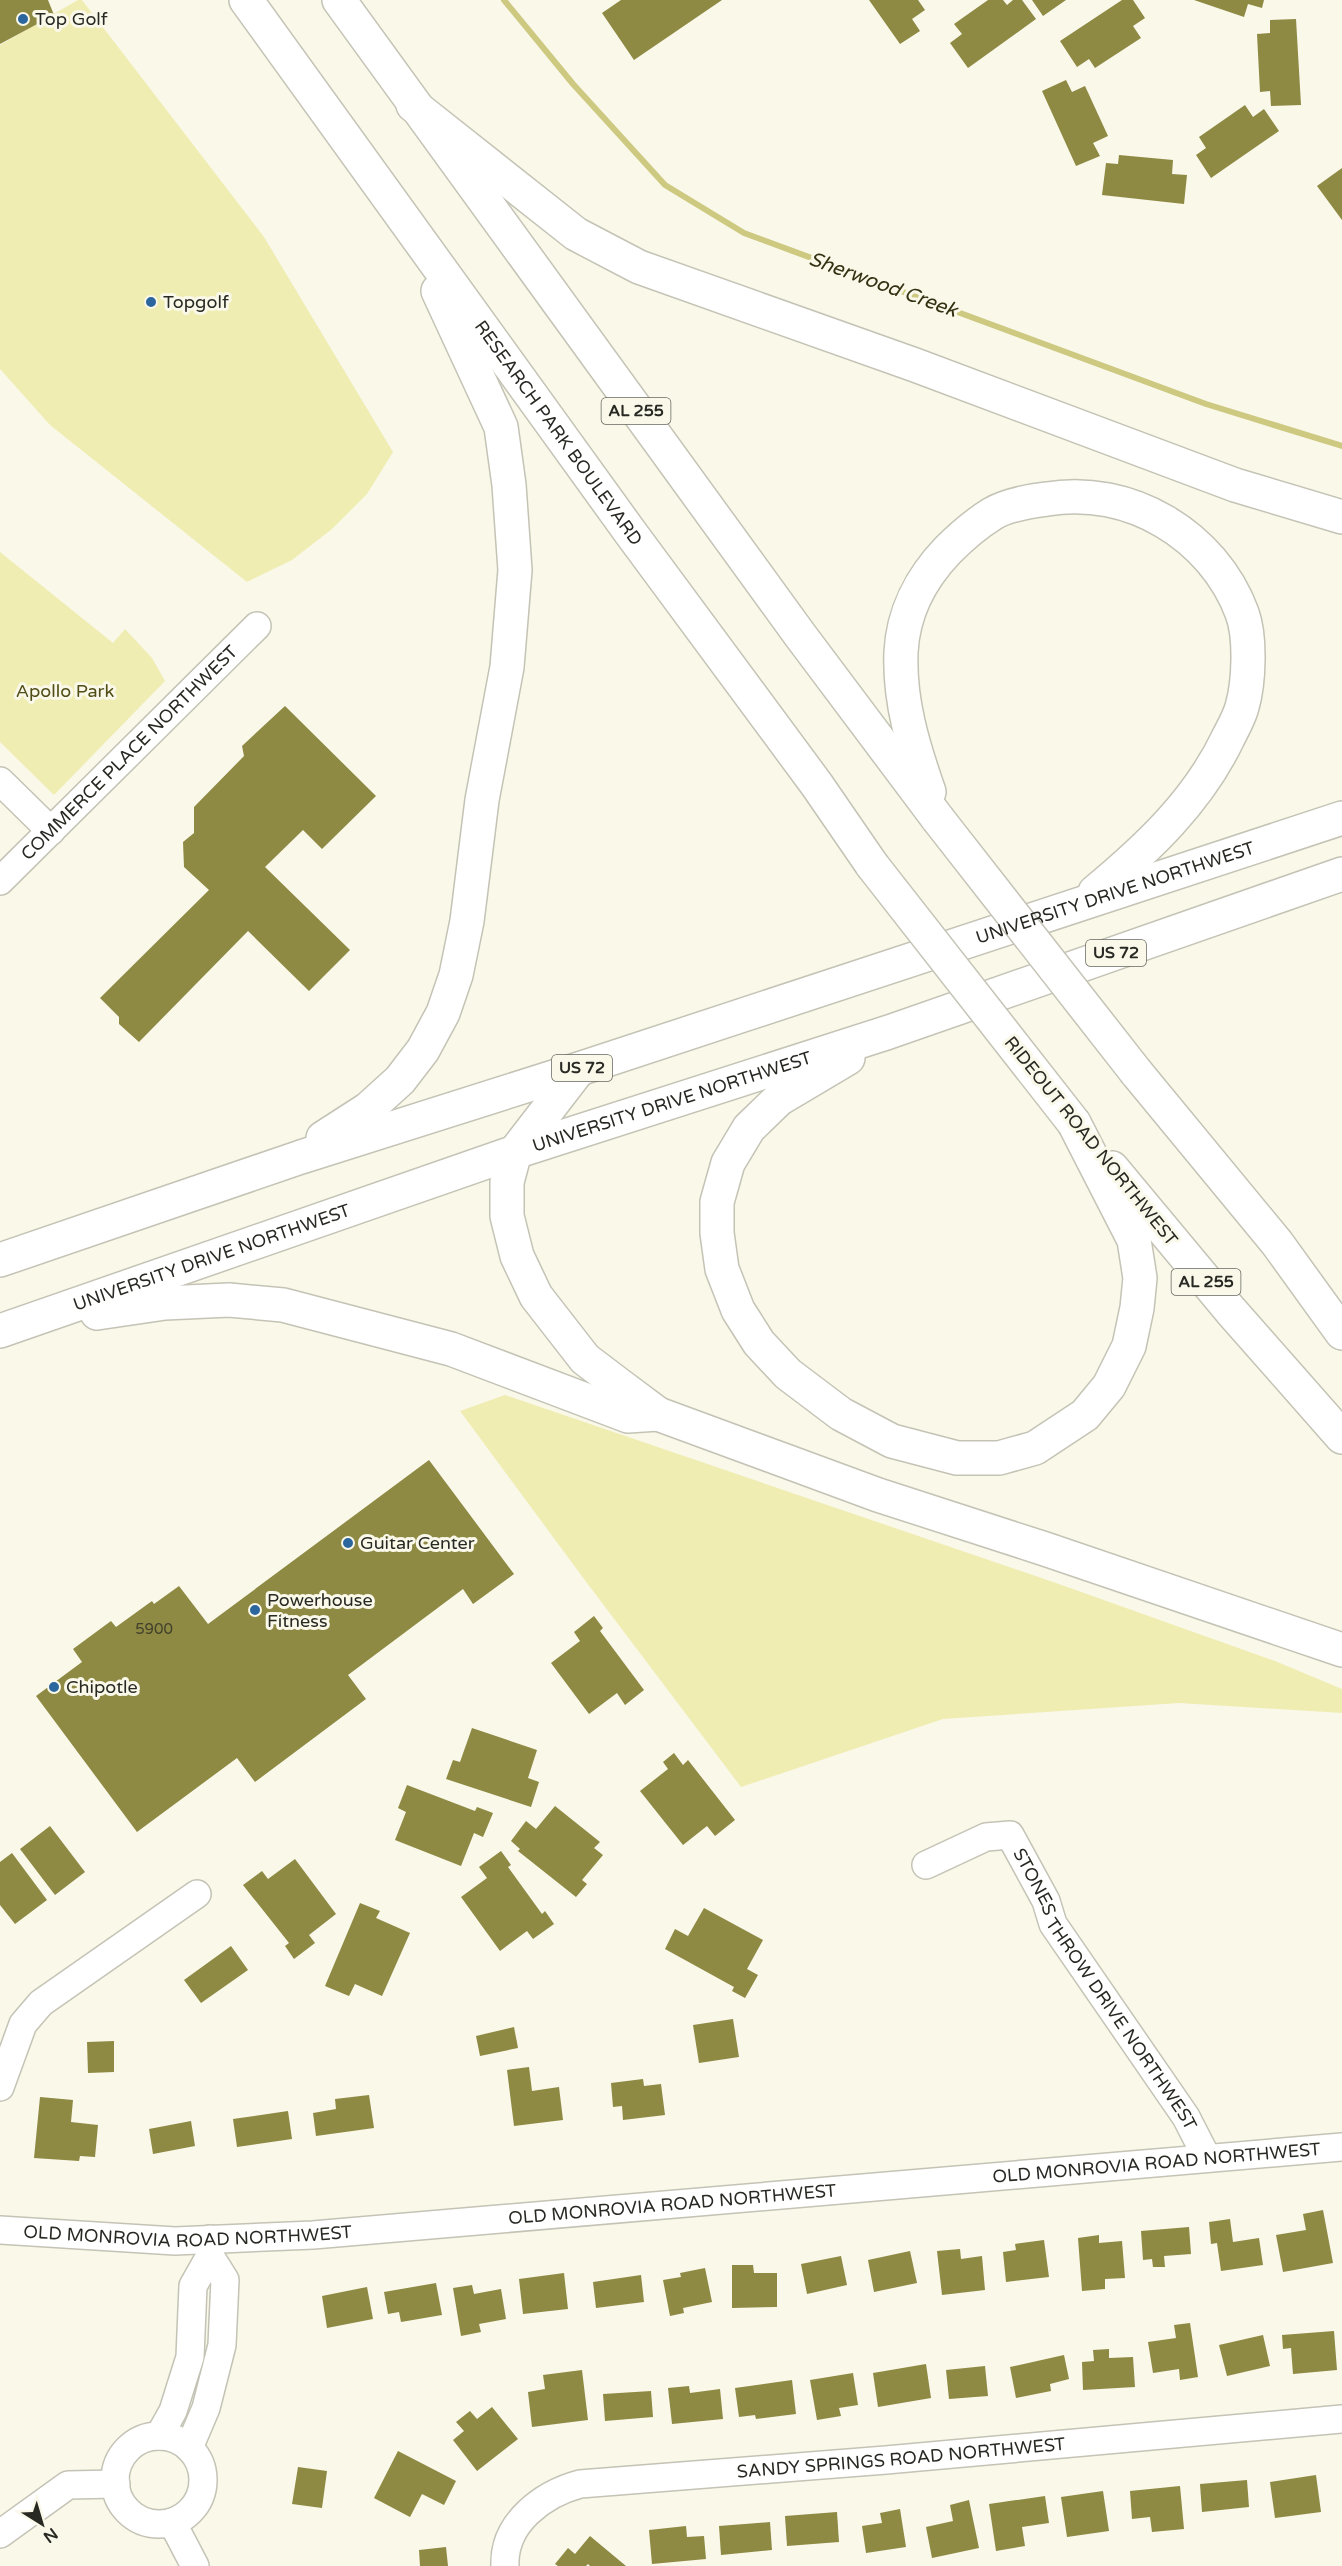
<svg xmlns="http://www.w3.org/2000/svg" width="1342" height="2566" viewBox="0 0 1342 2566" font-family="'Varela Round',sans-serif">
  <rect width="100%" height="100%" fill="#f9f8e9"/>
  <!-- green -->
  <g fill="#f0edb3">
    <polygon points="78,0 82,0 264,237 393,452 367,494 332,529 292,560 247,582 50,425 0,369 0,45"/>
    <polygon points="0,552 113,643 125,629 152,658 165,681 54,795 0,742"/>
    <polygon points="505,1395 1056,1583 1275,1661 1342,1689 1342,1713 1179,1703 943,1719 741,1787 584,1579 460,1411"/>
  </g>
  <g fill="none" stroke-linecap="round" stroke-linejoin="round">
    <!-- stream -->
    <polyline stroke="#cec981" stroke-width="6" points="504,0 573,84 665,185 744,233 1206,404 1342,446"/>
  </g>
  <!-- building -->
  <g fill="#8e8943">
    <polygon points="0,0 48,0 54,15 0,44"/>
    <polygon points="621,0 722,0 634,60 602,13"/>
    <polygon points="869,0 918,0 925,10 912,19 920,31 900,44"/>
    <polygon points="988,0 1003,0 1007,5 1013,0 1022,0 1036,19 968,68 950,43 962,34 954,24"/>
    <polygon points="1032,0 1066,0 1043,16"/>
    <polygon points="1122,0 1133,0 1145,18 1133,26 1141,38 1095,68 1089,59 1077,67 1060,41"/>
    <polygon points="1194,0 1264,0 1262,8 1248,4 1244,17"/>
    <polygon points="1296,19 1301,105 1271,106 1270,91 1260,92 1257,34 1270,33 1270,20"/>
    <polygon points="1066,80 1072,92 1085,86 1108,136 1093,143 1100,156 1076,166 1042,91"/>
    <polygon points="1245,105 1253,117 1264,109 1279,131 1211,178 1196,155 1206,148 1199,137"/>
    <polygon points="1119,155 1173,160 1172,174 1187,175 1184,204 1102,195 1106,163 1118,164"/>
    <polygon points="1342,168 1342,220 1317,186"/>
    <polygon points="285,706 376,796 322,849 303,830 265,867 350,950 309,991 248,931 139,1042 119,1024 119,1017 100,998 209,890 184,867 183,842 194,833 194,807 244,756 242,746"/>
    <polygon points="429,1460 514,1574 473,1604 463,1589 348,1675 366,1699 255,1782 237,1758 137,1832 36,1696 82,1662 73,1649 111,1621 116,1627 152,1601 154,1604 179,1586 208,1624"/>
    <polygon points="594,1616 603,1628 600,1631 644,1690 625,1705 617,1693 589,1714 551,1663 580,1641 574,1632"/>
    <polygon points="472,1728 537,1750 528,1778 539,1782 531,1807 446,1779 453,1760 460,1762"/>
    <polygon points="674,1753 683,1765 688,1760 735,1820 715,1836 707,1826 683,1845 640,1791 668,1769 663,1762"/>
    <polygon points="407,1785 475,1811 477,1807 493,1813 483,1837 474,1833 461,1866 395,1840 406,1812 398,1808"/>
    <polygon points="555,1806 600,1842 594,1848 603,1855 582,1880 587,1884 576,1897 518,1851 520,1849 511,1841 526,1821 536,1829"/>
    <polygon points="50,1826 85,1872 55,1895 20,1849"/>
    <polygon points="501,1851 511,1865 508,1867 542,1914 545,1911 554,1924 533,1939 527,1931 500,1951 461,1897 487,1878 479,1867"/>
    <polygon points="12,1853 47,1900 15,1924 0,1905 0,1862"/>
    <polygon points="295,1859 336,1914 309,1935 315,1943 294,1959 285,1946 289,1943 243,1885 262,1871 268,1879"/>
    <polygon points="360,1903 380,1911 376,1918 410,1933 382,1996 355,1984 349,1996 325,1986"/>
    <polygon points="704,1908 763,1940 747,1969 758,1975 745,1998 732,1991 734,1987 665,1949 675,1929 688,1936"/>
    <polygon points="231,1946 248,1970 201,2003 184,1980"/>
    <polygon points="733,2019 739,2057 699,2063 693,2025"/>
    <polygon points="514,2027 518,2048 480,2056 476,2036"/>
    <polygon points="114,2041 114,2072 88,2073 87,2042"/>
    <polygon points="529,2067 532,2091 559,2087 563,2120 514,2126 507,2070"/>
    <polygon points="643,2079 644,2086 661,2084 665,2115 623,2120 622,2106 613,2107 611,2083"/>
    <polygon points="369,2095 374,2128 316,2136 313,2113 336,2109 335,2099"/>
    <polygon points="40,2097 73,2100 71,2122 98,2125 95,2157 80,2156 79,2161 34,2158"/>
    <polygon points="288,2111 292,2139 237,2147 233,2119"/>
    <polygon points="191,2121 195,2146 153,2154 149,2129"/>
    <polygon points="1323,2210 1333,2263 1283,2272 1276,2235 1306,2230 1303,2214"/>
    <polygon points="1230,2219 1233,2242 1259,2238 1263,2265 1221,2271 1217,2243 1211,2244 1209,2222"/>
    <polygon points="1189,2227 1191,2254 1164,2256 1165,2267 1153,2267 1152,2259 1143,2260 1141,2231"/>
    <polygon points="1099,2235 1099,2243 1122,2241 1125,2278 1105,2279 1105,2289 1082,2291 1078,2238"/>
    <polygon points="1044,2240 1049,2277 1006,2282 1003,2252 1016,2250 1015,2244"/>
    <polygon points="960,2249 961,2259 982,2256 985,2290 942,2295 937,2251"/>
    <polygon points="910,2251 917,2283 874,2292 868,2260"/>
    <polygon points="841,2256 847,2285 807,2294 801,2264"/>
    <polygon points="732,2265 753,2265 754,2273 777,2273 777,2307 732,2308"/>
    <polygon points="705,2268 712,2302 683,2308 684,2313 670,2316 663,2280 681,2277 680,2273"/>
    <polygon points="564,2273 568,2309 523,2314 519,2279"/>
    <polygon points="641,2275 644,2302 596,2308 593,2282"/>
    <polygon points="436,2283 442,2315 401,2322 399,2312 388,2314 384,2292"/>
    <polygon points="472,2285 474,2294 501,2289 506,2319 479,2324 481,2332 461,2336 453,2288"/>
    <polygon points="367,2287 373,2319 327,2328 322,2296"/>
    <polygon points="1190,2323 1198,2377 1180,2380 1179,2369 1153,2373 1148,2342 1176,2338 1174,2325"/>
    <polygon points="1334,2331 1337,2370 1293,2374 1291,2348 1283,2349 1282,2335"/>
    <polygon points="1263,2335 1270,2366 1227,2376 1219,2345"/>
    <polygon points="1109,2349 1109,2358 1133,2357 1135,2387 1083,2390 1082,2362 1094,2361 1093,2350"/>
    <polygon points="1064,2355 1069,2379 1050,2384 1051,2391 1016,2398 1010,2367"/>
    <polygon points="926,2364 931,2398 878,2407 873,2373"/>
    <polygon points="985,2366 988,2396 949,2399 946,2370"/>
    <polygon points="582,2370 588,2420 532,2427 528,2392 545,2389 543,2375"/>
    <polygon points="853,2373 858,2405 839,2408 841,2416 817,2420 810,2380"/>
    <polygon points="792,2380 796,2414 756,2419 755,2415 739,2417 735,2388"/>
    <polygon points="689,2386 690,2393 720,2389 723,2419 672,2424 668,2388"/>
    <polygon points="651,2391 653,2417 605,2421 603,2394"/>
    <polygon points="492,2407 518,2439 477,2471 453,2440 464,2431 456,2422 470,2411 477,2419"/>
    <polygon points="398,2451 456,2481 444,2505 422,2494 410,2517 374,2498"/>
    <polygon points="298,2467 327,2471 322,2508 292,2504"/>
    <polygon points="1316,2475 1321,2512 1275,2518 1270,2482"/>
    <polygon points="1247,2480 1249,2507 1202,2512 1200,2484"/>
    <polygon points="1180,2486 1184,2529 1152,2532 1150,2517 1132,2519 1130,2491"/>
    <polygon points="1103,2491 1109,2531 1067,2537 1061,2497"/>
    <polygon points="1045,2496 1049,2523 1022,2527 1025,2546 996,2551 989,2504"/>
    <polygon points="969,2500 979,2548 932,2558 926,2527 953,2521 950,2505"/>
    <polygon points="900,2509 906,2547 866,2553 862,2526 882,2523 880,2513"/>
    <polygon points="837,2512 839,2542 787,2546 785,2516"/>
    <polygon points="770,2522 772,2550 721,2555 719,2526"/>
    <polygon points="686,2526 687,2537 704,2536 706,2559 652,2564 649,2530"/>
    <polygon points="590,2536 626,2566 590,2566 588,2564 586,2566 558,2566 555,2564 568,2548 575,2554"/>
    <polygon points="446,2547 448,2566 420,2566 419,2550"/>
  </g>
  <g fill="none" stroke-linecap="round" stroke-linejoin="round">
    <defs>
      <g id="minor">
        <polyline points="0,781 51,831"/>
        <path id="s1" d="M0,881L257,626"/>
        <path id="s2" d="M926,1865L986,1837L1010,1835L1046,1901L1053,1924L1186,2117L1207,2158"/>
        <polyline points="0,2087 23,2024 41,2003 197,1894"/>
        <path id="s3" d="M0,2230L175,2241L313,2235L1342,2147"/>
        <polyline points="159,2436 173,2411 190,2357 193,2286 210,2256 210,2239"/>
        <circle cx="159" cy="2480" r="44"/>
        <polyline points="189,2448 206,2408 222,2345 225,2280 210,2256"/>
        <polyline points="172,2522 195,2566"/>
        <polyline points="0,2534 68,2485 116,2484"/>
        <path id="s4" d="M505,2566C503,2523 543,2494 580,2484L886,2460L1342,2419"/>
      </g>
      <g id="highway">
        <path id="s5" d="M246,0L630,532L817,785L872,865"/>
        <polyline points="339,0 800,635 938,819"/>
        <polyline points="413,105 576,234 639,267 915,365 1235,485 1342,517"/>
        <path d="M929,792C913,746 899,701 901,652C903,613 921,578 948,550C961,537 976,524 992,514C1007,505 1030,501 1047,499C1129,485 1213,535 1242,613C1251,637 1249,683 1242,707C1239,718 1233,728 1228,738C1198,801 1148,848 1095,892"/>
        <polyline points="848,1058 779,1099 749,1128 728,1163 717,1202 717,1233 722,1269 738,1310 759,1343 788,1374 841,1414 892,1441 957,1458 999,1458 1035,1448 1085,1415 1109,1386 1129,1346 1137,1308 1140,1278 1134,1240 1074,1123"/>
        <polyline points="579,1069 515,1152 507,1182 507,1216 517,1256 536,1296 585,1359 618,1384 658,1414 878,1495 1045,1549 1342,1650"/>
        <polyline points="1136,1072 1277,1243 1342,1333"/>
        <polyline points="323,1138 368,1109 400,1080 423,1050 443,1013 456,975 467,921 482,800 507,667 515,570 509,485 501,427 438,291"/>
        <polyline points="1112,1168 1231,1311 1342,1437"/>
        <path id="s6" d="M0,1260L301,1157L579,1069L1342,818"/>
        <polyline points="97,1313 165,1303 229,1300 283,1305 451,1349 628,1416 658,1414"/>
        <path id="s7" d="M0,1331L515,1152L889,1032L1342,874"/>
      </g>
    </defs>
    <!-- minor casing -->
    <use href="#minor" stroke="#c4c3b5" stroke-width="30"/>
    <!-- highway casing -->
    <use href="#highway" stroke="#c4c3b5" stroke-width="36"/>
    <!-- minor -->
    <use href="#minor" stroke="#fff" stroke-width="27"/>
    <!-- highway -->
    <use href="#highway" stroke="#fff" stroke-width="33"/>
    <defs>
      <g id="highway-bridge">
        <polyline points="938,819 1136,1072"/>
        <polyline points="872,865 1074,1123"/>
      </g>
    </defs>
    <!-- highway-bridge casing -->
    <use href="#highway-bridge" stroke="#c4c3b5" stroke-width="36" stroke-linecap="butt"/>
    <!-- highway-bridge -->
    <use href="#highway-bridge" stroke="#fff" stroke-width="33"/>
  </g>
  <!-- markers -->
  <g fill="#2c669e" stroke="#f9f8e9" stroke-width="2">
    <circle cx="23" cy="19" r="6"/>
    <circle cx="151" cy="302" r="6"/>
    <circle cx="348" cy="1543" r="6"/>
    <circle cx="255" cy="1610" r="6"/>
    <circle cx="54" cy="1687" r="6"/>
  </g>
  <g text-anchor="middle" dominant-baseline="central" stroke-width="6" stroke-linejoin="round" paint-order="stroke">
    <!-- number labels -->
    <g font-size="15" fill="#42412c">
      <text x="154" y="1629">5900</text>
    </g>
    <!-- shield labels -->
    <g fill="#f9f8e9" stroke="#67675f" stroke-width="1.5">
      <rect x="601.5" y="398" width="69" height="26" rx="4.5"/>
      <rect x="1086" y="940" width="60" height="26" rx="4.5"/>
      <rect x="552" y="1055" width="60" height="26" rx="4.5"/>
      <rect x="1171.5" y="1269" width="69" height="26" rx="4.5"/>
    </g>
    <g font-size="16" font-weight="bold" fill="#292924">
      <text x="636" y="411">AL 255</text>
      <text x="1116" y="953">US 72</text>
      <text x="582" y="1068">US 72</text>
      <text x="1206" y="1282">AL 255</text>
    </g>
    <!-- poi labels -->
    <g font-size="18" fill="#292924" stroke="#f9f8e9" text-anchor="start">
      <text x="35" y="19">Top Golf</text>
      <text x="163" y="302">Topgolf</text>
      <text x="360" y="1543">Guitar Center</text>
      <text x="267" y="1600">Powerhouse<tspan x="267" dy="21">Fitness</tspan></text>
      <text x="66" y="1687">Chipotle</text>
    </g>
    <!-- street labels -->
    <g font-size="18" fill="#292924" stroke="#f9f8e9">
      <text stroke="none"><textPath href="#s5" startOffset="534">RESEARCH PARK BOULEVARD</textPath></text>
      <text stroke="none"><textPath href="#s1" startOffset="182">COMMERCE PLACE NORTHWEST</textPath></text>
      <text stroke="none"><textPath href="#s6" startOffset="1174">UNIVERSITY DRIVE NORTHWEST</textPath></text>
      <text stroke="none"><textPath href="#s7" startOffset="710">UNIVERSITY DRIVE NORTHWEST</textPath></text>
      <text transform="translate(1091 1141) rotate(51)">RIDEOUT ROAD NORTHWEST</text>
      <text stroke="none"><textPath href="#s7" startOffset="224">UNIVERSITY DRIVE NORTHWEST</textPath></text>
      <text stroke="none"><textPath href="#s2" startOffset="272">STONES THROW DRIVE NORTHWEST</textPath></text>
      <text stroke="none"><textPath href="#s3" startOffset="1160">OLD MONROVIA ROAD NORTHWEST</textPath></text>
      <text stroke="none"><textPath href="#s3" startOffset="674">OLD MONROVIA ROAD NORTHWEST</textPath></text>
      <text stroke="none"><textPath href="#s3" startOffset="188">OLD MONROVIA ROAD NORTHWEST</textPath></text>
      <text stroke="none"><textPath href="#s4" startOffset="442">SANDY SPRINGS ROAD NORTHWEST</textPath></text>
    </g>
    <!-- park labels -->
    <g font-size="18" fill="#514d17" stroke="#f9f8e9">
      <text x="65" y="691">Apollo Park</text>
    </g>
    <!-- water labels -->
    <g font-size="20" font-style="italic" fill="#333111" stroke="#f9f8e9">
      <text transform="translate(883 285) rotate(20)">Sherwood Creek</text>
    </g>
  </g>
  <!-- north arrow -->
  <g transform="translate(42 2524) rotate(143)" stroke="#f9f8e9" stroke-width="4.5" paint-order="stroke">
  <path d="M0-4.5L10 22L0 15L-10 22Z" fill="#292924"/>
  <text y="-9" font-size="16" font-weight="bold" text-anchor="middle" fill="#292924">N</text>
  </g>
</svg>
